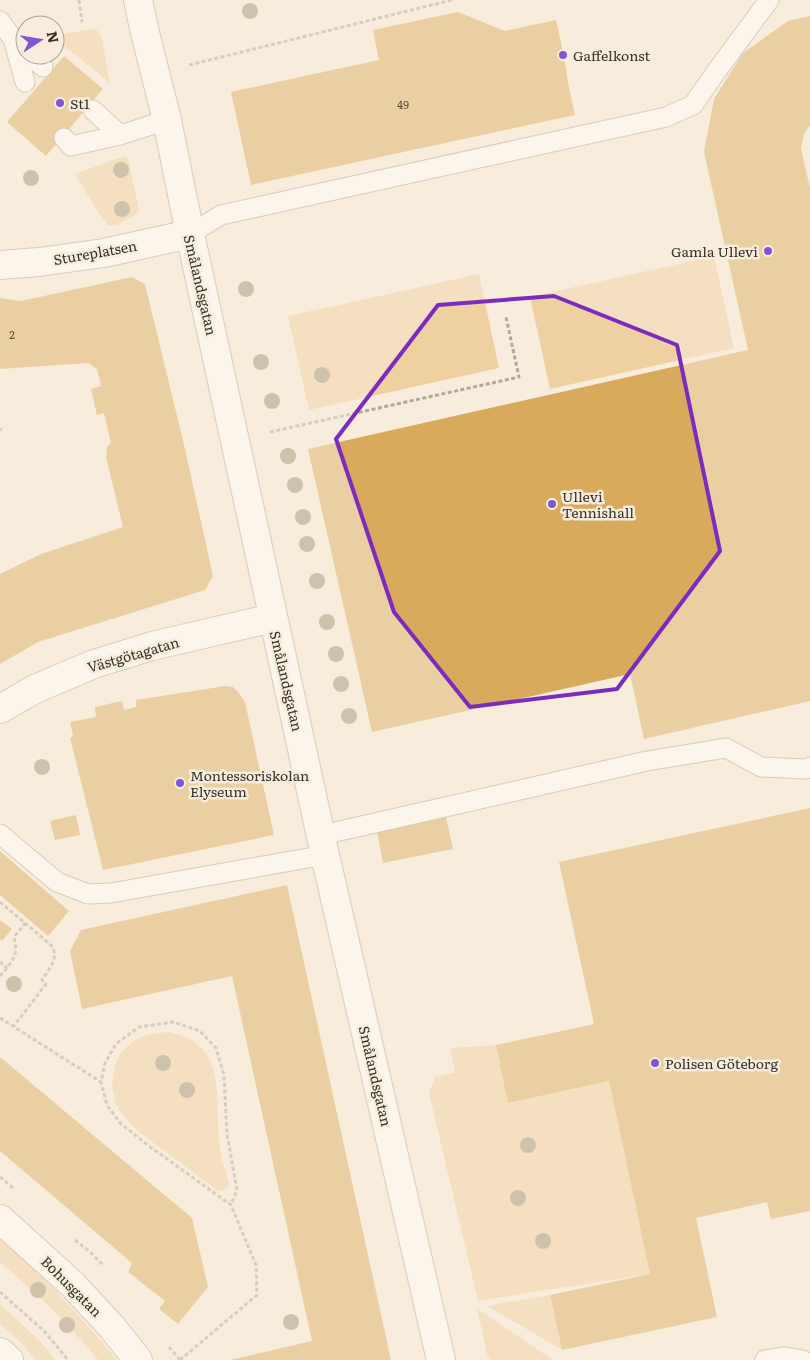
<svg xmlns="http://www.w3.org/2000/svg" width="810" height="1360" viewBox="0 0 810 1360" font-family="Literata,serif">
<rect width="100%" height="100%" fill="#f8eddc"/>
<path fill="#efd1a1" d="M93 29 97 30 102 38 110 83 65 47 55 45V35Z
M124 156 128 159 139 209 138 213 117 225H108L98 212 75 174Z
M714 256 734 348 550 389 530 297Z
M479 274 499 368 309 410 288 316Z
M169 1032C179 1035 189 1037 197 1044 223 1063 216 1109 219 1138 220 1153 224 1168 229 1182 229 1188 225 1189 221 1191L217 1190 140 1133 123 1116 116 1104 112 1087 114 1067 121 1052 135 1040 148 1034Z
M496 1045 509 1103 609 1081 650 1274 478 1301 429 1093 435 1077 455 1072 450 1048Z
M0 1239C43 1275 81 1317 117 1360H98C69 1324 35 1292 0 1262Z
M550 1295 562 1350 487 1306Z
M0 1304 39 1340 56 1360H36L19 1341 0 1324Z
M477 1309H478L553 1360H490L487 1354Z"/>
<path fill="#daaa5c" d="M458 12 505 31 556 20 564 56 568 83 575 115 251 185 231 92 379 60 373 30Z
M810 16V125L804 134 801 149 810 188V701L644 739 630 674 372 732 308 449 748 350 704 152 714 99 743 53 788 21Z
M64 56 103 89 46 156 7 122Z
M132 277 145 284 185 449 213 576 205 590 38 642 0 664V574L41 554 123 527 106 457 107 447 111 443 104 413 97 415 91 389 101 386 97 369 88 363 0 369V298L21 301Z
M225 686 233 687 239 693 245 702 274 835 103 870 70 738 73 736 70 722 96 717 95 707 122 701 124 710 136 707V700Z
M810 808V1211L771 1219 767 1202 696 1218 717 1317 562 1350 550 1295 650 1274 609 1081 508 1103 496 1045 594 1024 559 862Z
M76 815 80 835 55 840 50 821Z
M446 817 453 849 383 863 377 831Z
M0 851 69 911 48 936 0 895Z
M287 885 391 1360H230L312 1341 232 976 82 1009 70 951 81 930Z
M0 920 12 929 2 941 0 939Z
M0 1057 192 1218 208 1287 178 1324 159 1309 165 1301 128 1272 132 1263 0 1151Z"/>
<g fill="none" stroke-linecap="round" stroke-linejoin="round">
<g stroke="#b0a595" stroke-width="21">
<path id="service" d="M0 21 13 39 25 82
M30 55 43 67
M93 110 120 135
M64 138 71 146 120 135 167 120
M190 234 221 215 666 117 693 105 716 72 769 0
M0 834 57 882 88 894 111 893 325 855
M322 835 647 761 726 748 761 767 806 769 810 767
M765 1360 785 1357 803 1360"/>
</g>
<g stroke="#b0a595" stroke-width="30">
<path id="minor" d="M138 0 145 33 167 120 190 234 325 855 441 1360
M0 265 39 262 104 253 190 234
M0 709 35 689 94 664 152 646 273 618
M0 1219 72 1284 111 1326 138 1360
M0 1352 9 1360"/>
</g>
<path stroke="#b2a99c" stroke-width="3" stroke-dasharray="4 2.5" stroke-linecap="butt" d="M79 0 82 22
M189 65 452 0
M0 429 2 430
M270 432 519 377 506 317
M0 902 51 945C60 958 49 969 42 980L46 984 14 1026
M0 962 7 968
M0 976C12 961 19 957 14 937L25 923
M0 1018 101 1082
M0 1177 13 1188
M75 1240 91 1253 104 1266
M0 1292 44 1331 68 1360
M169 1347 180 1360
M180 1360 257 1295 256 1265 231 1205 149 1146 121 1124 107 1105 101 1082 105 1063 116 1044 139 1027 173 1022 200 1031 216 1048 224 1075 227 1134 237 1190 231 1205"/>
<use href="#service" stroke="#fff" stroke-width="19"/>
<use href="#minor" stroke="#fff" stroke-width="28"/>
</g>
<g fill="#9e8e74">
<circle cx="250" cy="11" r="8"/>
<circle cx="121" cy="170" r="8"/>
<circle cx="31" cy="178" r="8"/>
<circle cx="122" cy="209" r="8"/>
<circle cx="246" cy="289" r="8"/>
<circle cx="261" cy="362" r="8"/>
<circle cx="322" cy="375" r="8"/>
<circle cx="272" cy="401" r="8"/>
<circle cx="288" cy="456" r="8"/>
<circle cx="295" cy="485" r="8"/>
<circle cx="303" cy="517" r="8"/>
<circle cx="307" cy="544" r="8"/>
<circle cx="317" cy="581" r="8"/>
<circle cx="327" cy="622" r="8"/>
<circle cx="336" cy="654" r="8"/>
<circle cx="341" cy="684" r="8"/>
<circle cx="349" cy="716" r="8"/>
<circle cx="42" cy="767" r="8"/>
<circle cx="14" cy="984" r="8"/>
<circle cx="163" cy="1063" r="8"/>
<circle cx="187" cy="1090" r="8"/>
<circle cx="528" cy="1145" r="8"/>
<circle cx="518" cy="1198" r="8"/>
<circle cx="543" cy="1241" r="8"/>
<circle cx="38" cy="1290" r="8"/>
<circle cx="291" cy="1322" r="8"/>
<circle cx="67" cy="1325" r="8"/>
</g>
<path d="M0 0H810V1360H0ZM554 296 677 345 720 551 617 689 470 707 394 612 336 439 438 305Z" fill="#f8eddc" fill-opacity=".55" fill-rule="evenodd"/>
<path fill="none" stroke="#7b2cbf" stroke-width="4" stroke-linejoin="round" d="M554 296 677 345 720 551 617 689 470 707 394 612 336 439 438 305Z"/>
<g fill="#8157d1" stroke="#f8eddc" stroke-width="2">
<circle cx="563" cy="55" r="5"/>
<circle cx="60" cy="103" r="5"/>
<circle cx="768" cy="251" r="5"/>
<circle cx="552" cy="504" r="5"/>
<circle cx="180" cy="783" r="5"/>
<circle cx="655" cy="1063" r="5"/>
</g>
<g text-anchor="middle" dominant-baseline="central" stroke-width="5" stroke-linejoin="round" paint-order="stroke">
<g font-size="11" fill="#605038">
<text x="403" y="104">49</text>
<text x="12" y="334">2</text>
</g>
<g font-size="14" fill="#37322c" stroke="#f8eddc" text-anchor="start">
<text x="573" y="55">Gaffelkonst</text>
<text x="70" y="103">St1</text>
<text x="758" y="251" text-anchor="end">Gamla Ullevi</text>
<text x="562" y="496">Ullevi<tspan x="562" dy="16">Tennishall</tspan></text>
<text x="190" y="775">Montessoriskolan<tspan x="190" dy="16">Elyseum</tspan></text>
<text x="665" y="1063">Polisen Göteborg</text>
</g>
<g font-size="14" fill="#37322c" stroke="#f8eddc">
<text transform="translate(95 252) rotate(-10)">Stureplatsen</text>
<text transform="translate(201 285) rotate(77)">Smålandsgatan</text>
<text transform="translate(133 654) rotate(-16)">Västgötagatan</text>
<text transform="translate(287 681) rotate(77)">Smålandsgatan</text>
<text transform="translate(376 1076) rotate(77)">Smålandsgatan</text>
<text transform="translate(72 1286) rotate(45)">Bohusgatan</text>
</g>
</g>
<g transform="translate(40 40) rotate(78)"><circle r="24" fill="#f8eddc" stroke="#aba296"/>
<path d="M0-4L9 19L0 12L-9 19Z" fill="#8157d1"/>
<text y="-8" font-size="14" font-weight="bold" text-anchor="middle" fill="#37322c">N</text>
</g>
</svg>
